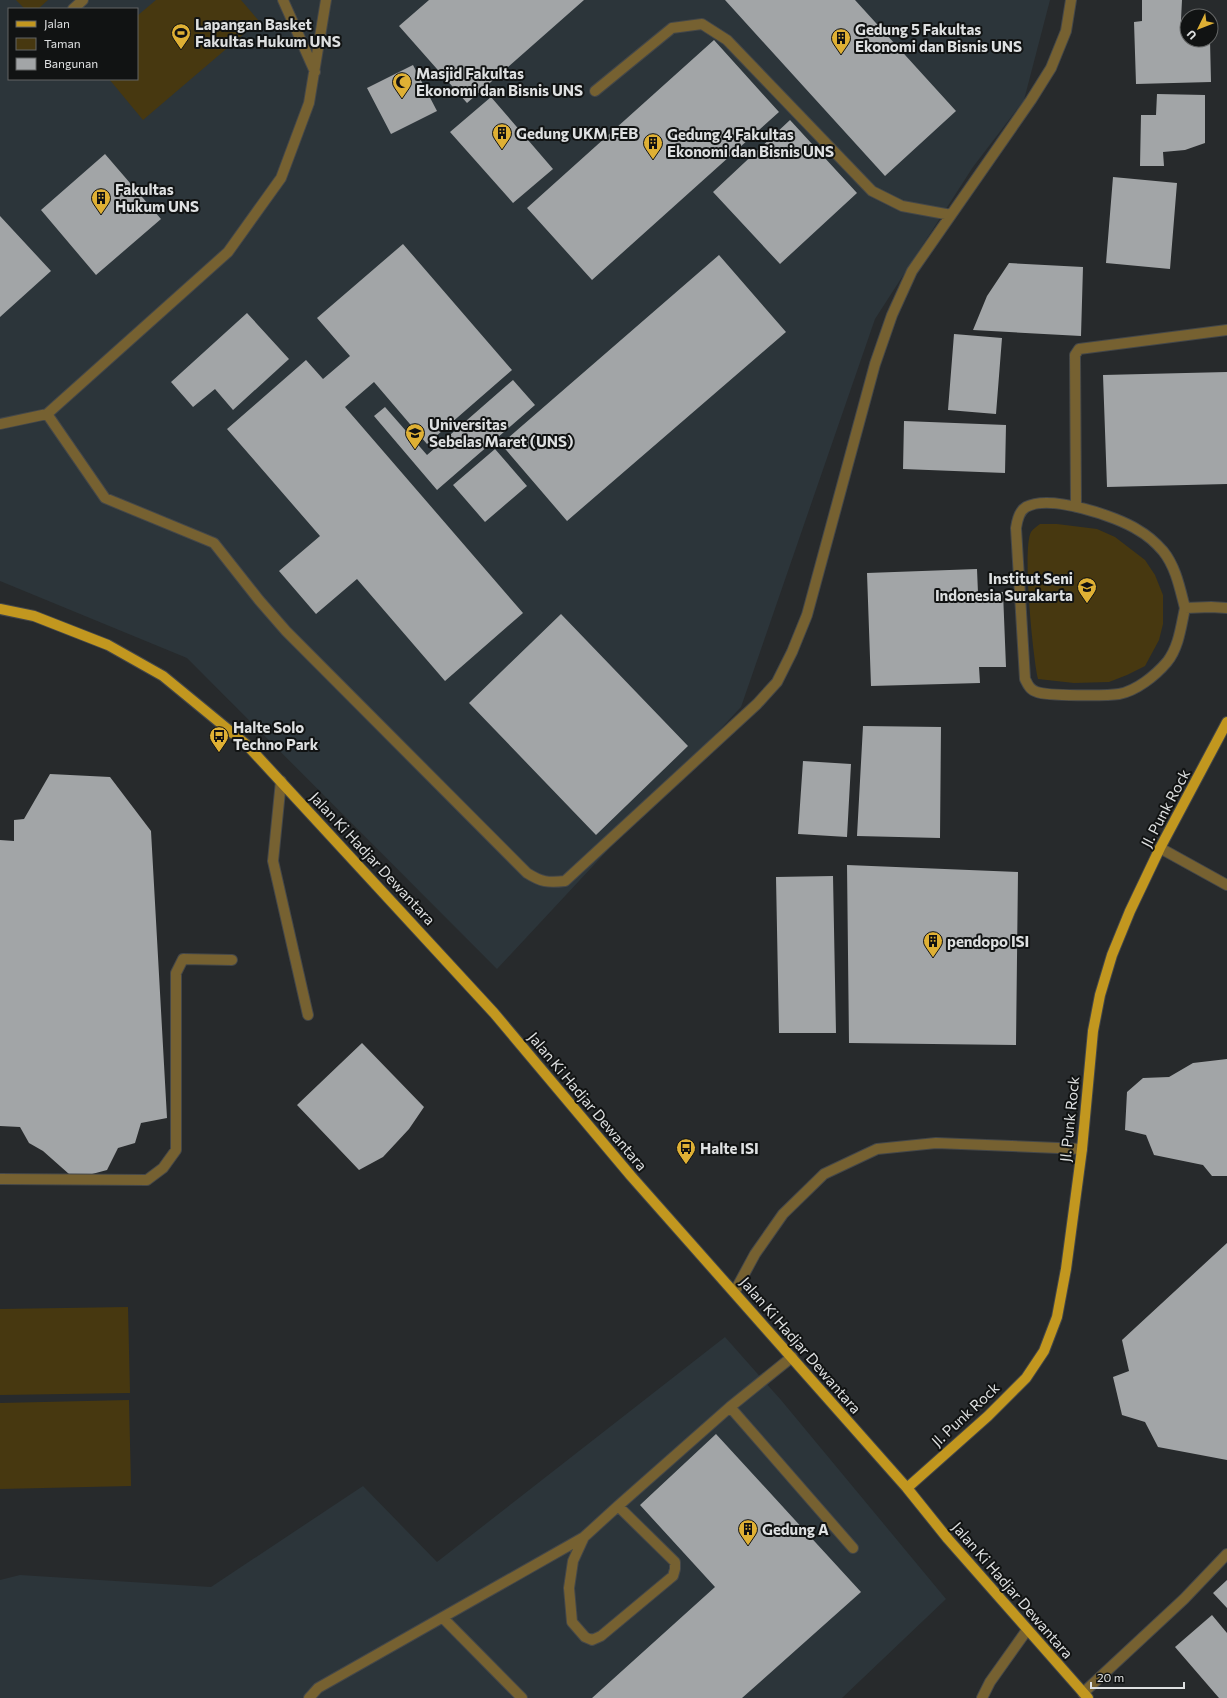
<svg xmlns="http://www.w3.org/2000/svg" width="1227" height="1698" viewBox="0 0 1227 1698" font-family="Commissioner,sans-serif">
<rect width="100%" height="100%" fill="#272a2c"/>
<path fill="#2c353a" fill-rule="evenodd" d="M0 0H1050L1024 100 973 167 875 319 741 707 497 969 187 658 0 581ZM9 9H137V79H9Z
M725 1337 781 1400 946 1599 842 1698H0V1580L20 1575 211 1587 363 1486 437 1562Z"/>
<path fill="#473810" d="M16 0H48L38 9H25Z
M156 0H241L259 21 143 120 109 79H137V16Z
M1040 524H1057L1097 529 1115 537 1145 560 1155 575 1163 595V624L1159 640 1145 666 1127 675 1109 682 1074 683 1038 679C1033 658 1022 548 1031 532 1033 529 1037 526 1040 524Z
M128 1307 130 1393 0 1395V1309Z
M129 1400 131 1486 0 1489V1403Z"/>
<path fill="#a2a5a7" d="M429 0H584L467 103 399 26Z
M725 0H855L956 111 885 176Z
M1142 0H1182L1181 20H1187V40H1210L1211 82 1136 84 1134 22 1142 21Z
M714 40 779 112 592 280 527 208Z
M413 65 437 111 391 134 367 88Z
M1157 94 1205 95V143L1185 150 1163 152 1164 166H1140L1141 115H1156Z
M491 97 553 169 513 203 450 132Z
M790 120 857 193 780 264 713 192Z
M105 154 161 219 96 275 41 210Z
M1113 177 1177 183 1170 269 1106 263Z
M0 216 51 271 0 317Z
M403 244 512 370 427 444 374 382 345 407 523 613 445 681 357 579 316 614 279 571 320 536 227 429 306 360 323 379 350 356 317 318Z
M719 255 786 332 567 521 501 444Z
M1009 263 1083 267 1081 336 973 330 987 296Z
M247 313 289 359 233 410 215 389 193 407 171 382Z
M954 334 1002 338 996 414 948 410Z
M1227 372V484L1107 487 1103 375Z
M513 380 535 405 437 490 374 416 385 407 427 455Z
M904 421 1006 425 1005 473 903 469Z
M495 449 527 486 485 522 453 485Z
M977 569 978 593 1003 592 1006 667H979L980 683 871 686 867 573Z
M561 614 688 746 596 835 469 703Z
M863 726 941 727 940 838 857 836Z
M803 761 851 764 847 837 798 834Z
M50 774 110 777 151 831 167 1118 141 1123 135 1143 118 1148 107 1170 81 1177 69 1174 43 1151 29 1143 20 1127 0 1126V840L14 841V820L24 819Z
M847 865 1018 872 1016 1045 849 1043Z
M833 876 836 1033H779L776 877Z
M362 1043 424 1107 409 1129 383 1157 359 1170 297 1105Z
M1227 1059V1176H1212L1203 1165 1154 1155 1146 1135 1125 1130 1127 1092 1143 1078 1169 1077 1193 1063Z
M1227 1243V1460L1158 1447 1145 1422 1122 1415 1113 1377 1129 1371 1122 1340Z
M716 1434 861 1592 742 1698H592L715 1587 640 1505Z
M1227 1580V1608L1213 1593Z
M1212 1615 1227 1633V1698H1219L1175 1647Z"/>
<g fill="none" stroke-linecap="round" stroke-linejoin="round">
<g stroke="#444749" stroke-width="12">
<path id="minor" d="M283 0 315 72
M73 9 83 0
M595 91 672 28 702 24 727 40 872 191 902 206 951 215
M47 414 105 498 214 543 259 600 286 631 527 873C541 882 548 883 565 881L757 704 777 682 792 652 807 615 875 364 892 315 912 271 1031 100 1051 68 1066 31 1071 0
M0 424 47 414 228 252 281 178 309 103 326 0
M1076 507 1075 355 1079 349 1227 330
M1185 608C1180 589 1176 567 1163 551 1156 543 1147 535 1138 530 1116 516 1050 494 1026 507 1019 511 1017 521 1016 528L1025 679C1028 685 1030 690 1037 692 1047 696 1107 696 1119 694 1136 691 1155 676 1167 662 1179 647 1181 626 1185 608L1211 607 1227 608
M281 781 273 861 308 1015
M1160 848 1227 885
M0 1179 147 1180 163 1168 176 1150V973L183 959 232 960
M735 1291 755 1254 783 1214 824 1174 877 1149 936 1143 1082 1149
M730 1407 853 1548
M618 1506 675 1562V1569L673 1576 601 1636 592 1640 585 1637 572 1622 569 1588 573 1561 584 1537 618 1506 730 1407 792 1357
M443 1618 522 1698
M1083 1693 1184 1599 1227 1554
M309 1698 318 1688 584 1537
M982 1698 990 1682 1027 1630"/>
</g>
<g stroke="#444749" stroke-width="12">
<path id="major" d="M0 609 34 616 108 645 163 676 247 745 494 1013 631 1176 907 1488 948 1539 1088 1698
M907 1488 988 1416 1026 1378 1044 1351 1057 1317 1066 1269 1082 1149 1093 1031 1100 995 1112 955 1130 911 1160 848 1227 722"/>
</g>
<use href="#minor" stroke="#766131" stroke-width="10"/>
<use href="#major" stroke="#c2971f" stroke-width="10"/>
</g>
<defs>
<g id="stadium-pin" transform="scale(1)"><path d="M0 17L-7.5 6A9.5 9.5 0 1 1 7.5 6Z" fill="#dfb034" stroke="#111313"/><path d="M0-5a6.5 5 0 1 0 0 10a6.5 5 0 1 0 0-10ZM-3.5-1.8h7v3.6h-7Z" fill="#111"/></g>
<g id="building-pin" transform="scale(1)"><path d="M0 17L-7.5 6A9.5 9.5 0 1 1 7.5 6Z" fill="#dfb034" stroke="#111313"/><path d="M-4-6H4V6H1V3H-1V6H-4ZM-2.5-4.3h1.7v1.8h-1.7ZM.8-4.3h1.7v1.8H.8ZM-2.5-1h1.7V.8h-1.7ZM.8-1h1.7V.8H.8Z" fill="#111"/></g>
<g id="mosque-pin" transform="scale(1)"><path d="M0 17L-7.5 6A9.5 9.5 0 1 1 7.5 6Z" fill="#dfb034" stroke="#111313"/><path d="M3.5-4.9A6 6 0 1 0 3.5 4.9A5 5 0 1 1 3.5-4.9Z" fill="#111"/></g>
<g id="university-pin" transform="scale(1)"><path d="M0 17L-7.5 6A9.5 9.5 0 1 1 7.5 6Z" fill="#dfb034" stroke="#111313"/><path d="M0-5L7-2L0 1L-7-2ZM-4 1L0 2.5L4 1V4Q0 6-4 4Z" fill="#111"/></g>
<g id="bus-pin" transform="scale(1)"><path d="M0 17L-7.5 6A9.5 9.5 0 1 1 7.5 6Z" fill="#dfb034" stroke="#111313"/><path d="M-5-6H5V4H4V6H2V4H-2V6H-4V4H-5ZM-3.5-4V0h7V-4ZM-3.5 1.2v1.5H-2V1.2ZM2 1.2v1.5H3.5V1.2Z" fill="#111"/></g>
</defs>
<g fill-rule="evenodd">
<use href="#stadium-pin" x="181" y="33"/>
<use href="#building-pin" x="841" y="38"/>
<use href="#mosque-pin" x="402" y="82"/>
<use href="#building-pin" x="502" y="133"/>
<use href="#building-pin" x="653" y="143"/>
<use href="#building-pin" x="101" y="198"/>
<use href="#university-pin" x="415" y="433"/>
<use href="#university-pin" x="1087" y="587"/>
<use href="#bus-pin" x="219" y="736"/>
<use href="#building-pin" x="933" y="941"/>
<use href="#bus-pin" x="686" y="1148"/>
<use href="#building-pin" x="748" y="1529"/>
</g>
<g text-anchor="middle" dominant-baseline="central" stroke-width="4" stroke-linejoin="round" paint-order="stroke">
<g font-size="15" font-weight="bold" fill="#dee0e1" stroke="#111313" text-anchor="start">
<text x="195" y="24">Lapangan Basket<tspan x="195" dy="17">Fakultas Hukum UNS</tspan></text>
<text x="855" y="29">Gedung 5 Fakultas<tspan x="855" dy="17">Ekonomi dan Bisnis UNS</tspan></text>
<text x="416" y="73">Masjid Fakultas<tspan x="416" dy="17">Ekonomi dan Bisnis UNS</tspan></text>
<text x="516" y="133">Gedung UKM FEB</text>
<text x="667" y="134">Gedung 4 Fakultas<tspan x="667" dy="17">Ekonomi dan Bisnis UNS</tspan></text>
<text x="115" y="189">Fakultas<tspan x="115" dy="17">Hukum UNS</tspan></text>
<text x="429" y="424">Universitas<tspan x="429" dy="17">Sebelas Maret (UNS)</tspan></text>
<text x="1073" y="578" text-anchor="end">Institut Seni<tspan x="1073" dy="17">Indonesia Surakarta</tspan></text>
<text x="233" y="727">Halte Solo<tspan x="233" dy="17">Techno Park</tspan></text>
<text x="947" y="941">pendopo ISI</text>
<text x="700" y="1148">Halte ISI</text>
<text x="762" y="1529">Gedung A</text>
</g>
<g font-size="15" fill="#dee0e1" stroke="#111313">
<text transform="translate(1165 808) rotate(-62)">Jl. Punk Rock</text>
<text transform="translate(373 858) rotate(47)">Jalan Ki Hadjar Dewantara</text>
<text transform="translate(588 1101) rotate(50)">Jalan Ki Hadjar Dewantara</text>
<text transform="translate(1069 1119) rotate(-84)">Jl. Punk Rock</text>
<text transform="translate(801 1345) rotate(49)">Jalan Ki Hadjar Dewantara</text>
<text transform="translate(965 1414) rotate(-43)">Jl. Punk Rock</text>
<text transform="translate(1013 1590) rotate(49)">Jalan Ki Hadjar Dewantara</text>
</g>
</g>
<rect x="8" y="8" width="130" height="72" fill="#111313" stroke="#636565"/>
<rect x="16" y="21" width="20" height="6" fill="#c2971f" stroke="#636565"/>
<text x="44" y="28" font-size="12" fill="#dee0e1">Jalan</text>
<rect x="16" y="38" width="20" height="12" fill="#473810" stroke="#636565"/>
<text x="44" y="48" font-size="12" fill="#dee0e1">Taman</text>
<rect x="16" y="58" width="20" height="12" fill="#a2a5a7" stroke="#636565"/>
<text x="44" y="68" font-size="12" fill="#dee0e1">Bangunan</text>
<g transform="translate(1199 28) rotate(227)"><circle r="19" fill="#111313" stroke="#636565"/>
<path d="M0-3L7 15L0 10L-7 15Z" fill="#dfb034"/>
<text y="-6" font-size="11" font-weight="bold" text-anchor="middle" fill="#dee0e1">U</text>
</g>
<path d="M1091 1682v6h93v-6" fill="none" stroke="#dee0e1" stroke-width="2"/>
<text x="1097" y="1682" font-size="12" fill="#dee0e1" stroke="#111313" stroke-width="3" paint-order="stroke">20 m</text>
</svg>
